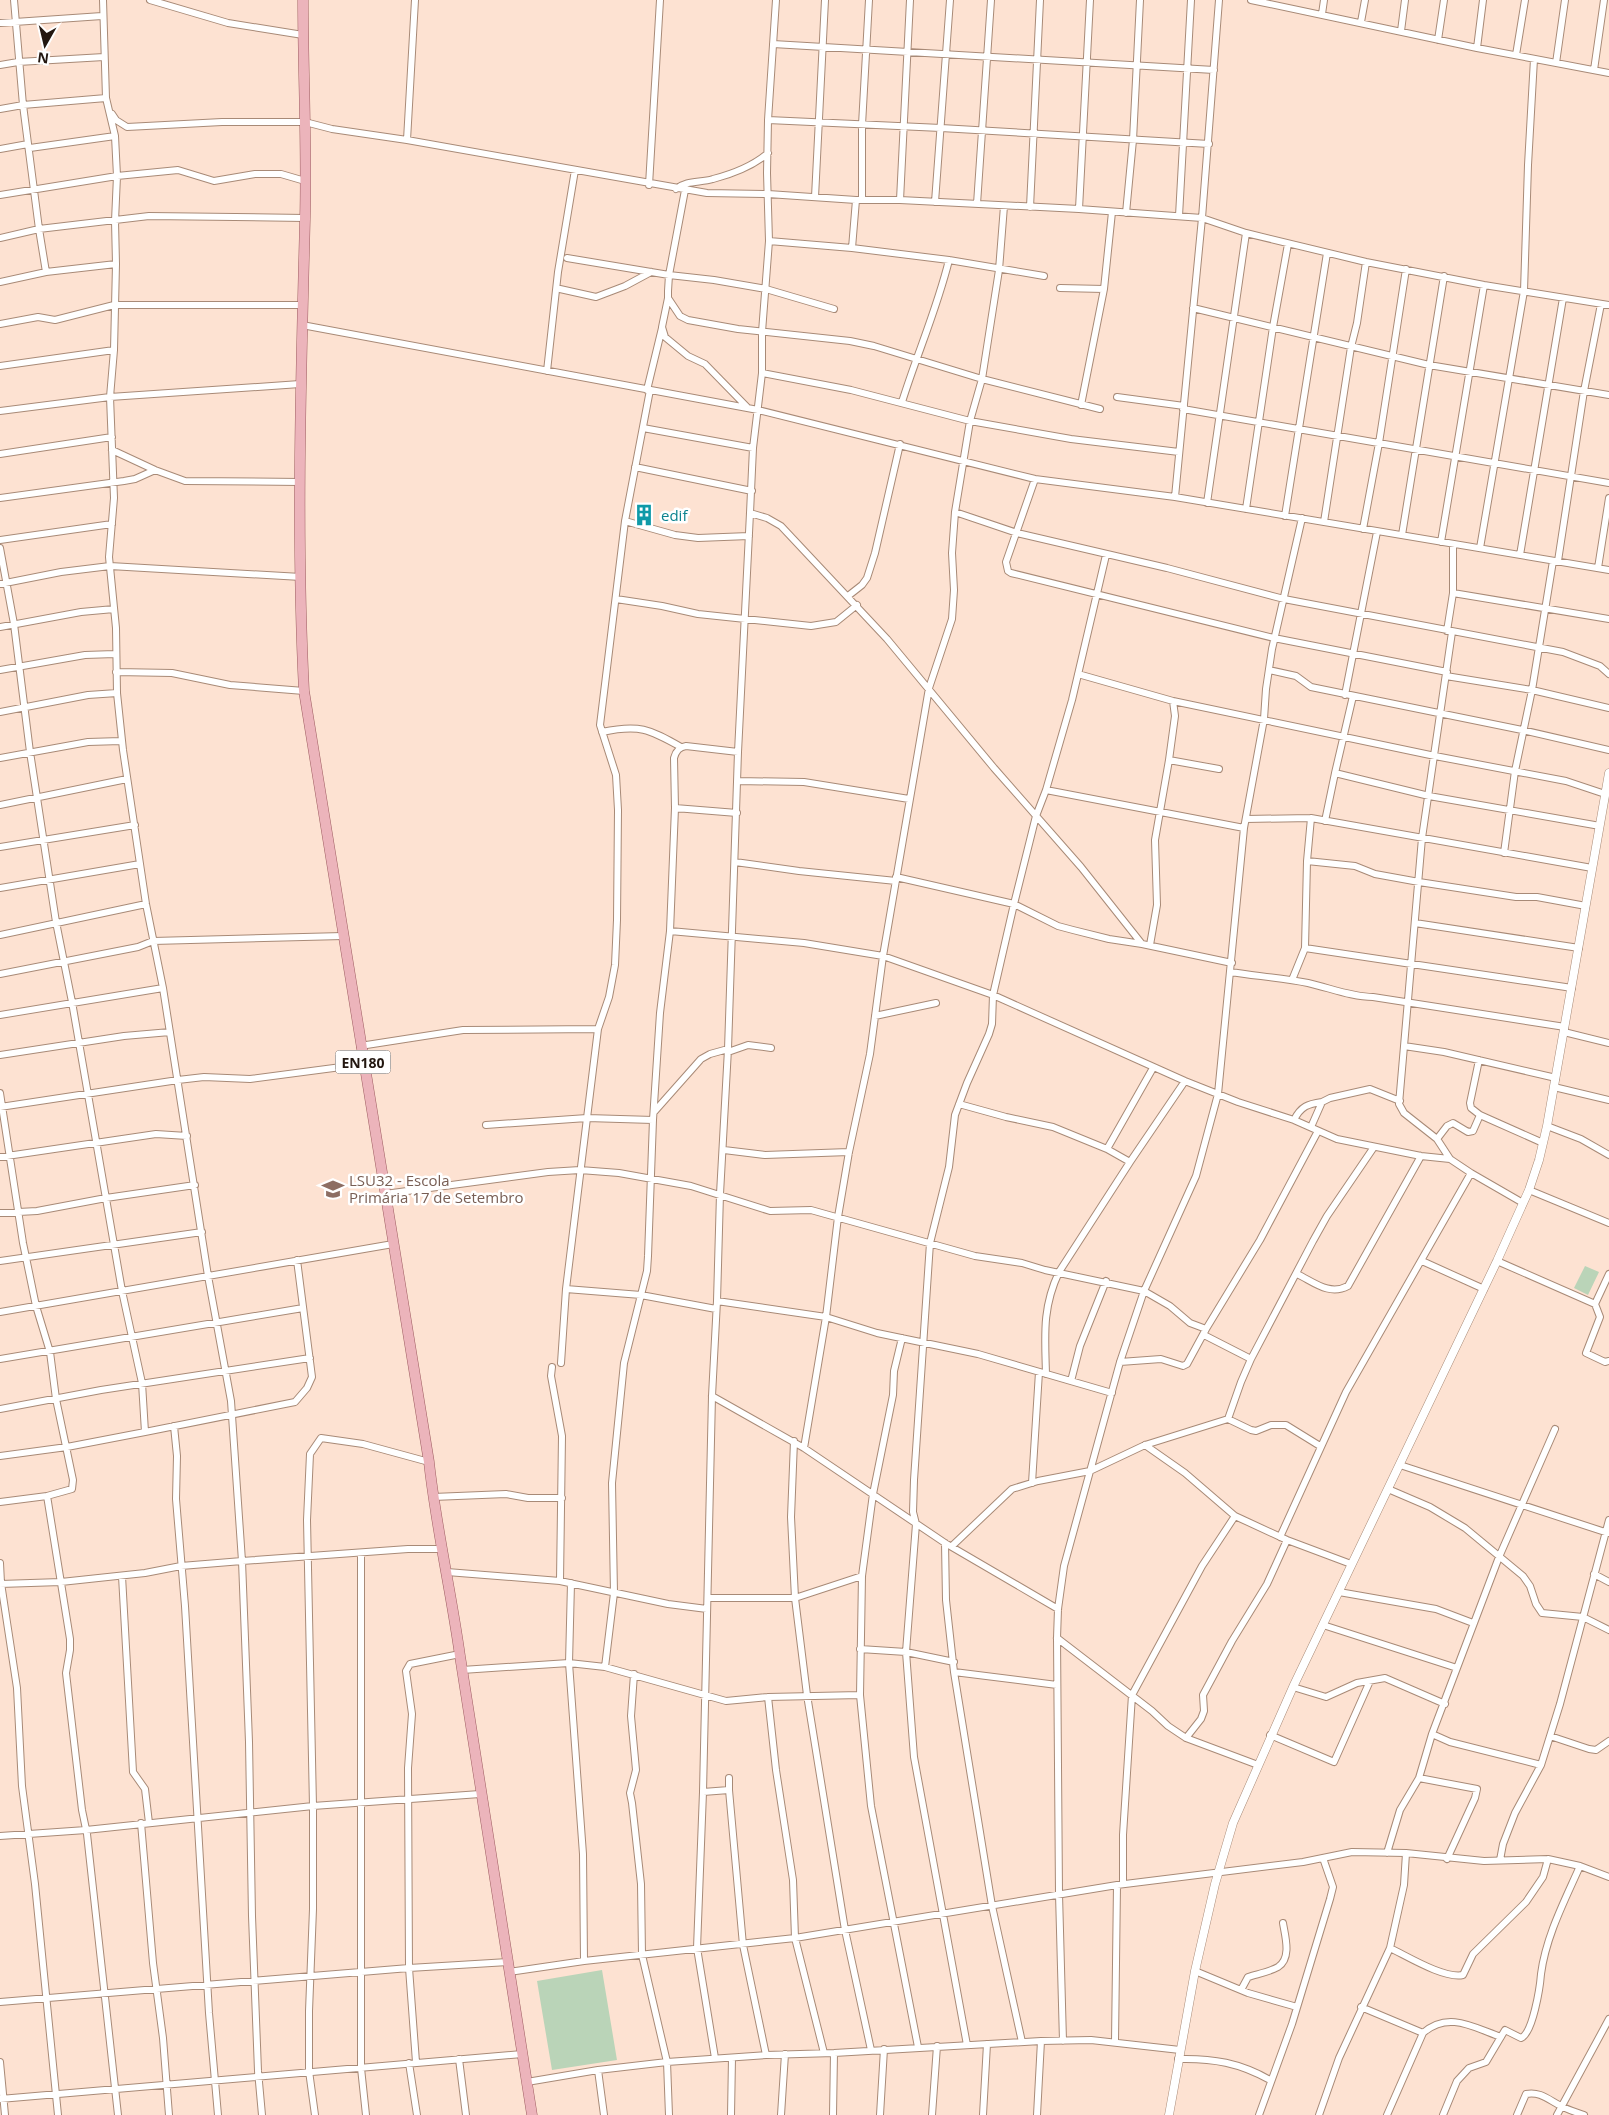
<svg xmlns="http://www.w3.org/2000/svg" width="1609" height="2115" viewBox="0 0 1609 2115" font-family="'Open Sans',sans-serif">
<rect width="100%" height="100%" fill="#fde2d2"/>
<path fill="#bad4b8" d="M1585 1266 1599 1272 1588 1295 1574 1288Z
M602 1970 617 2060 552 2070 537 1981Z"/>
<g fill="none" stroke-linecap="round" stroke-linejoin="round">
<g stroke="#a88a77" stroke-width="8">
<path id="minor" d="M14 0 23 105 39 229 46 272
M103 0 106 98 115 136 117 176 115 221 116 264 114 350 110 397 114 498 109 557 116 628 117 693 123 750 146 904 163 988 208 1276 231 1401 242 1561 249 1742 252 1916 258 2071 262 2115
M150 0 228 23 303 35
M776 0 768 120 767 173 769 241 762 332V373L753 448 750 513 738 752 728 1049 720 1194 717 1301 826 1317 804 1448
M1251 0 1477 48 1609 73
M1322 14 1324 0
M1361 22 1365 0
M0 23 102 16
M1401 31 1405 0
M1438 40 1444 0
M773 44 1214 70
M1477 48 1483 0
M1516 55 1525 0
M1556 63 1565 0
M0 65 18 62 104 57
M1594 70 1604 0
M0 109 23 105 106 98
M112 114 116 120 127 127 222 122H305L332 129 407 140 707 193 768 194 856 200H900L1079 209 1202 218 1246 233 1366 262 1484 285 1609 305
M768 120 941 128 1209 144
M407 140 415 0
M30 148 115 136
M0 149 28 144
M649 185 660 0
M676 189C687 180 700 183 713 179 732 174 753 166 768 153
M685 190 669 275 668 291V298L680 316 688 320 738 329 850 341 874 346 982 379 1100 409
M0 195 117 176 178 170 214 181 255 174H281L305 181
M815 197 825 0
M862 200V125L869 0
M900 200 910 0
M935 202 950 0
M977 204 991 0
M1004 206 999 270 982 379 970 421 955 512 952 553 954 590 952 619 929 688 883 956 870 1054 849 1152 838 1217 826 1317 877 1333 978 1354 1112 1393
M1030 207 1040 0
M1079 209 1090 0
M1126 213 1133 140 1140 0
M1179 216 1191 0
M0 238 39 229 149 216 305 218
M769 241 852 248 949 260 1044 276
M852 248 856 200
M567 258 669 275 714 280 766 289 834 309
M0 282 46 272 116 264
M1060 288 1104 289
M560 289 596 297 625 286 651 272
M668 298 662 327 665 337 688 356 705 364 747 407
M1193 308 1429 365 1609 395
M0 324 38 317 55 320 114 305H302
M302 325 758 410 1035 479 1175 497 1609 570
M0 366 114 350
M547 371 558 272 575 170
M762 373 851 390 970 421 1071 439 1179 452
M647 390 662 328
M1117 397 1184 406
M902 402C917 354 937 309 949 260
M1081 405 1104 289 1112 212
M1183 409 1609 483
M0 411 110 397 300 384
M643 428 753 448
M112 450 155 470 185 481 301 482
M0 454 112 437
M635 467 752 491
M1035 479 1006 562 1008 571 1011 573 1274 638 1447 672
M1175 497 1202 218 1219 0
M0 498 124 481 135 479 155 470
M1207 503 1246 233
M1246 509 1273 327 1288 244
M955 512 1017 533 1167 568 1284 599 1563 652 1600 666 1609 674
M750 513 767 518 781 526 887 639 994 768 1081 867 1142 944 1232 963
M1285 516 1327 253
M625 521 675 535 698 538 749 536
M1324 522 1351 347 1357 323 1366 262
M1363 529 1379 443 1406 269
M1402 535 1444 276
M0 540 112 524
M1441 542 1484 285
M0 548 14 624 30 752 56 922 72 1002 122 1291 142 1383 145 1432
M1480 548 1524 291 1528 165 1534 59
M1520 555 1563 298
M1558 561 1584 391 1601 304
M1598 568 1609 498
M0 584 61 572 110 566 301 577
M1453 593 1609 619
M848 596 862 585 867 578 875 553 900 444
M616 599 662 606 698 614 811 626 836 622 857 605
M0 627 81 612 114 609
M1447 631 1453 593V544
M0 670 85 655 115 654
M1269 670 1296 676 1311 687 1522 730 1609 750
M116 672 172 673 230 685 304 691
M1078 674 1173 701 1435 756 1566 781 1605 794
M1446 676 1532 690 1609 708
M1345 695 1377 532
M1353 696 1335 773 1429 796 1600 826
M0 712 88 695 117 693
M602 732C639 724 649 729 681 747
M0 758 88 742 121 741
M1169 760 1175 716 1173 701
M737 781 804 782 909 799
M1046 790 1244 828
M0 805 127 779
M675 808 737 813
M1246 819 1311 818 1592 868
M1325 821 1335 773
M0 847 135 825
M1504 853 1515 771 1532 690 1553 561
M1307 861 1355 866 1375 874 1419 882 1516 897H1537L1586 906
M735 862 799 871 896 881
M896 877 1014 904 1058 926 1073 930 1109 939 1142 944
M0 888 140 864
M1415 923 1579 948
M670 931 804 943 883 956 993 995 1185 1081 1238 1102 1294 1120 1337 1139 1421 1156 1450 1159
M0 935 146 904
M1150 945 1157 905 1155 840 1169 760 1219 769
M1305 948 1572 988
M1230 972C1256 976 1283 978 1308 983 1330 988 1352 997 1373 997L1565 1027
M0 974 138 947 153 941 343 936
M1292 980 1305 948 1307 861 1311 818
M0 1015 163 988
M875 1016 936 1003
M1564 1032 1609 1043
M360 1046 463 1030 598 1029
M1404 1046 1444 1052 1556 1078
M728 1052 748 1045 771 1048
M0 1055 124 1036 170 1032
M1479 1060 1470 1103 1471 1108 1480 1115 1543 1143
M1554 1087 1609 1100
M0 1093 23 1243 36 1306 50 1352 56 1399 73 1480 72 1489 47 1496
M959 1104 1006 1117 1053 1127 1107 1149
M0 1107 178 1080 204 1077 250 1079 364 1064
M654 1112 701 1059 710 1054 728 1049
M1294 1120C1301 1106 1308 1104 1322 1102
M486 1125 587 1118 598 1029 609 997 615 965 617 920 618 810 616 775 600 725 625 521 650 390
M1547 1126 1581 1139 1609 1155
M1311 1127 1322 1102 1330 1098 1370 1089 1400 1101
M1437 1139 1447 1126 1453 1123 1468 1132 1473 1131 1480 1115
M724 1150 765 1155 849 1152
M0 1157 156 1134 187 1136
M1130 1162 1107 1149 1153 1068
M1471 1173 1523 1203
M1529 1190 1609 1223
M385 1194 548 1172 580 1170 619 1173 691 1186 770 1211 811 1210 975 1256 1022 1263 1045 1270 1144 1291 1170 1306 1190 1323 1206 1329
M0 1213 37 1211 106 1198 195 1185
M0 1261 202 1232
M1422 1261 1484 1289
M1497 1261 1595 1304 1600 1317 1586 1353 1605 1362 1609 1361
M1297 1274C1314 1282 1329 1296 1348 1286L1421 1156
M566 1289 641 1295 716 1309
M1595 1304 1609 1274
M0 1312 393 1244
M1204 1335 1251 1359
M902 1338 894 1371 893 1395 873 1494 862 1576 860 1695 871 1806 918 2047
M0 1359 303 1308
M1120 1362 1161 1359 1183 1366 1187 1364 1206 1329 1260 1240 1318 1131
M561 1363 566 1289 587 1118 653 1120
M552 1367 551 1376 562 1436 560 1581
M1046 1374C1045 1336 1042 1308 1059 1272L1130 1162 1185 1081
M1071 1381 1080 1346 1106 1281
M712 1396 804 1448 945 1543 1058 1609
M0 1409 101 1390 310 1358
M1228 1419 1241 1382 1251 1359 1313 1241 1327 1216 1374 1147
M174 1426 177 1456 176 1499 185 1606 209 2013 218 2115
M794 1441 791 1517 795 1598 807 1695 845 1930 871 2050
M1145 1445 1185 1473 1235 1516 1287 1540 1351 1564
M0 1456 67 1447 145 1432 295 1402 307 1388 312 1377 297 1260
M1400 1465 1608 1533
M1032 1483 1039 1372
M1388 1489 1430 1507 1465 1528 1523 1576 1530 1586 1536 1604 1542 1613 1583 1617 1609 1630
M433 1497 506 1494 528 1498H562
M0 1502 47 1496 48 1502 70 1639V1650L66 1673 82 1810 87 1834 118 2115
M1280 1537 1346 1392 1471 1173 1450 1159 1437 1139 1404 1113 1399 1104 1422 838 1452 632
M945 1543 946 1600 954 1672 992 1906 1022 2042
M952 1546 1012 1489 1038 1481 1090 1471 1145 1445 1228 1419 1251 1430 1256 1431 1271 1425H1286L1320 1446
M361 1553V2068L366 2115
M0 1563 1 1583 17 1688 22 1786 35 1884 58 2115
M447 1572 560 1581 668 1604 707 1609
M1594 1574 1609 1582
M122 1576 133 1772 145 1789 149 1823
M571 1583 569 1663 583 1854 584 1961
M0 1584 61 1582 145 1573 181 1566 242 1561 408 1549H443
M1339 1592 1436 1609 1473 1623
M708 1598H795L862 1576
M1323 1625 1457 1668
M1057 1638 1152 1711 1168 1726 1186 1738 1258 1765
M860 1649 906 1652 954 1662
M605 1667 614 1593 612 1483 624 1363 647 1271 648 1256 653 1120 660 1013 670 931 675 808 674 758C676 751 679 747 686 746L738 752
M462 1670 569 1663 605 1667 726 1701 768 1697 860 1695
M954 1672 1057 1685
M634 1674 631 1716 636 1770 630 1793 632 1803 641 1884 642 1955 667 2062 669 2115
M1293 1687 1326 1697 1357 1683 1385 1678 1445 1704
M768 1697 776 1770 793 1880 795 1938 824 2053
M1432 1734 1450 1742 1541 1765
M1270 1735 1334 1762 1370 1681
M1550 1736 1589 1749 1596 1750 1609 1741
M1186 1738 1201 1719 1204 1711 1203 1695 1232 1641 1267 1584 1287 1540
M729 1778V1790
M1419 1778 1477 1789 1475 1798 1447 1859
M703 1792 729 1790 743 1945 766 2055
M141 1823 153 1963 163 2038 169 2115
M0 1836 86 1830 313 1806 480 1794
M1387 1853 1400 1810 1419 1778 1432 1734 1499 1557 1555 1429
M1500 1860 1503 1844 1515 1813 1541 1765 1560 1704 1609 1520
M1123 1884V1835L1132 1695 1202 1566 1235 1516
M1390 1948C1407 1956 1444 1979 1463 1975L1473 1954 1526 1902 1543 1877 1548 1859
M1195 1971 1248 1993 1297 2007
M509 1972 584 1961 795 1938 1117 1885 1303 1862 1352 1852 1406 1853 1484 1861 1548 1859 1580 1866 1609 1877
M1241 1990 1248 1977C1257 1974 1269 1972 1278 1967 1292 1958 1285 1936 1283 1923
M0 2002 409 1968 508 1962
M1361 2007 1423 2033
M1063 2041 1059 1894 1057 1638 1058 1609 1064 1566 1120 1362 1144 1291 1196 1176 1218 1094 1244 828 1264 719 1266 689 1272 649 1302 518
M1115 2042 1117 1885
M967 2045 914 1757 906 1652 916 1524 913 1512 914 1480 930 1243 949 1167 955 1115 967 1083 989 1034 992 1024 993 995 1014 904 1036 816 1046 790 1072 700 1106 555
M715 2058 697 1948 703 1792 712 1396 717 1301
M459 2059 466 2115
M1178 2059C1213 2058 1240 2063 1270 2080
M0 2062 5 2115
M416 2062 409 1968 408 1768 412 1714 406 1671 410 1664 460 1654
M409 2063 417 2115
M598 2070 604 2115
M527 2082 598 2070 667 2062 766 2055 834 2053 1041 2041 1091 2040 1180 2050
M0 2099 522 2054
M315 2115 309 2071V2011L313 1909V1806L307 1520 310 1454 321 1438 363 1444 429 1462
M731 2115 732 2058
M781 2115 785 2054
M833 2115 834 2053
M880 2115 884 2049
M932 2115 937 2046
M983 2115 987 2044
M1037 2115 1041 2041
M1259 2115 1292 2024 1330 1899 1333 1887 1323 1858
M1319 2115 1339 2058 1390 1948 1404 1885 1406 1853
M1387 2115 1423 2033C1448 2011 1473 2027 1501 2037
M1443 2115 1457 2081 1469 2068 1486 2062 1505 2030 1521 2038C1533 2033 1540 1987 1541 1974 1546 1936 1565 1900 1580 1866
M1517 2115 1526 2094C1540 2091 1549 2100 1561 2106 1568 2110 1576 2112 1584 2115
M1557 2115 1609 2019"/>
</g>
<g stroke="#a88a77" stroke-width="9">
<path id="tertiary" d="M1169 2115 1195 1971 1215 1884 1233 1823 1293 1687 1497 1261 1529 1190 1539 1160 1547 1126 1609 773"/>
</g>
<g stroke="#9e5d61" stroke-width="11">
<path id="primary" d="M303 0C303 73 307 146 305 219 301 376 296 533 304 691L429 1462C436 1527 451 1591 460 1656 483 1809 507 1962 532 2115"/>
</g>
<use href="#minor" stroke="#fff" stroke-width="6"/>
<use href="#tertiary" stroke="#fff" stroke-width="8"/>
<use href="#primary" stroke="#ecb4bb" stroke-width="10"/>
</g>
<defs>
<g id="building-bare" transform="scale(1.725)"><path d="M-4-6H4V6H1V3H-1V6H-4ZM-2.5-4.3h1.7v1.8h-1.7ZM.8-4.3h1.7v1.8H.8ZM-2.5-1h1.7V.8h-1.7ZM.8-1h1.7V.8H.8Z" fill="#0f9aa8" stroke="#fff" stroke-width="2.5" paint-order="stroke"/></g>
<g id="school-bare" transform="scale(1.725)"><path d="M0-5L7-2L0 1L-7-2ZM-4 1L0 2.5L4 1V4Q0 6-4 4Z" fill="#8d6e63" stroke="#fff" stroke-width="2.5" paint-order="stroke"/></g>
</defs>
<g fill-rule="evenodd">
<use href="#building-bare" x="644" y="515"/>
<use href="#school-bare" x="333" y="1189"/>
</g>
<g text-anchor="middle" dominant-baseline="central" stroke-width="5" stroke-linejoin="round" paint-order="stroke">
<rect fill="#fff" stroke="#655d58" stroke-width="1" x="335.5" y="1050.5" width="55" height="23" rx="4"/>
<g font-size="14" font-weight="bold" fill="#231710">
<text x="363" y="1062">EN180</text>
</g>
<g font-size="15" fill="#0d838f" stroke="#fff" text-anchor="start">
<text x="661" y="515">edif</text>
</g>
<g font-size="15" fill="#785e54" stroke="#fff" text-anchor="start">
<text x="349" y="1180">LSU32 - Escola<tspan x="349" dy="17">Primária 17 de Setembro</tspan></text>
</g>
</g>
<g transform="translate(45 45) rotate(188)" stroke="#ffffff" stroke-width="4" paint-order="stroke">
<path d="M0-4L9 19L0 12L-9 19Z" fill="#231710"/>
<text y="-8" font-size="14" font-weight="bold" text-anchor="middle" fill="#231710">N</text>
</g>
</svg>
